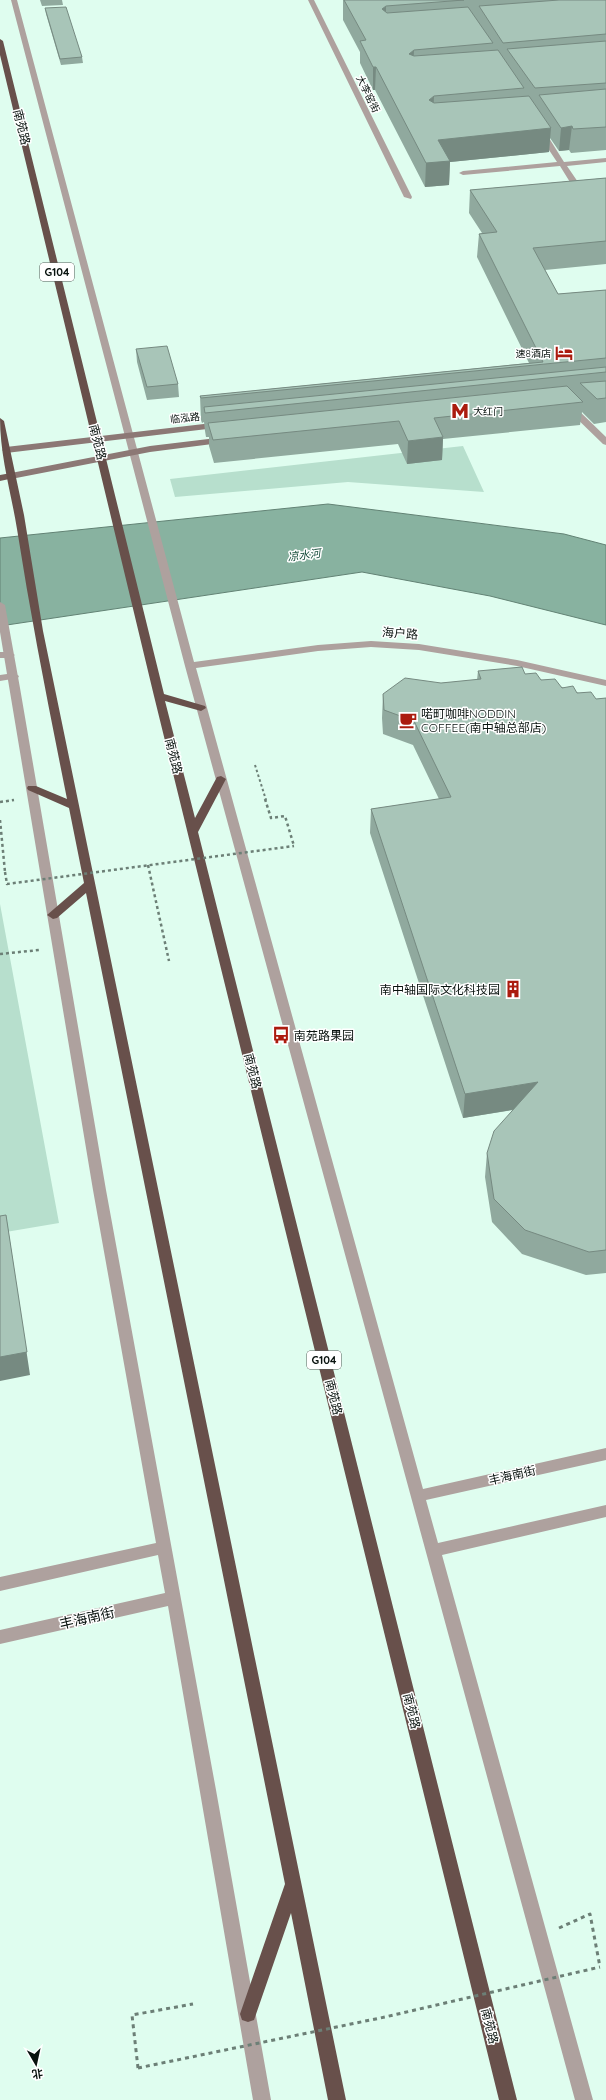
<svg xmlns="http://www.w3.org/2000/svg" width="606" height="2100" viewBox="0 0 606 2100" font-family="Quicksand,'Noto Sans SC',sans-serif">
<rect width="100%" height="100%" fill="#dffdef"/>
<path fill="#b7dfcd" d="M463 446 484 492 348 482 175 497 170 479Z
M0 904 59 1223 0 1233Z"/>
<path fill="#88b2a0" stroke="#628274" d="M328 504 564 534 606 545V625L490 596 362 572 0 626V538Z"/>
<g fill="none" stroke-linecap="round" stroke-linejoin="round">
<path stroke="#6c7f76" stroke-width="2" stroke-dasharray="2.5 2.5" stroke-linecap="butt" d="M255 765 266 800"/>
<path stroke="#6c7f76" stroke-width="2.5" stroke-dasharray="3 3" stroke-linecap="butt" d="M265 799 271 818 285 816 294 846
M0 802 14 800
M0 820 5 872
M148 865 169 961
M0 954 39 950"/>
<path stroke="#6c7f76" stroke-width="3" stroke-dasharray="4 4" stroke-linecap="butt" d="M559 1928 590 1914 600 1967
M138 2068 132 2015 193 2004"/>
<path fill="#aea19e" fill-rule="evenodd" d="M308 0H314L412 197 411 199 404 197Z
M538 130H544L564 162 606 158V162L567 166 580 185 576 187H573L560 166 463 175 459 173 463 171 557 162 537 132Z
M571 405 574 406 606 437V445L603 444 568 410 567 408Z
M0 652H10L15 655 10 658H0Z
M14 673 19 676 18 678 0 681V675Z"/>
<path fill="#aea19e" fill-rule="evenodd" d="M11 0H17L194 662 318 645 371 641 419 644 517 660 606 680V686L517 666 419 650 371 647 318 651 196 668 423 1489 606 1448V1460L426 1500 438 1543 606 1505V1517L442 1555 593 2100H575L185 666Z
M0 602 5 605 20 688 106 1190 216 1790 271 2100H253L168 1606 0 1644V1630L165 1593 158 1555 0 1591V1577L156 1543 93 1190 0 632Z"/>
<path fill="#8c7875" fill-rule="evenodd" d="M221 422 225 425 224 427 6 453 2 450 6 447Z
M225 437 228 438V442L150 452 11 479 6 476 11 473 150 446Z"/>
<path fill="#735c57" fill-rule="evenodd" d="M11 473 16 476 14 478 0 481V475Z"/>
<path fill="#68504b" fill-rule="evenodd" d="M0 39 3 41 164 694 205 706 206 708 201 711 165 701 195 818 217 777 221 776 226 779 198 832 517 2100H499L154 696 0 55Z
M0 418 4 421 24 515 43 631 346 2100H328L291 1913 254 2020 248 2022 242 2020 240 2014 285 1884 86 893 57 918 53 919 47 915 84 883 69 808 28 790 27 788 28 786H36L67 799C49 709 31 619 17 529 11 492 0 456 0 418Z"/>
<path stroke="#6c7f76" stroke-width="2.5" stroke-dasharray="3 3" stroke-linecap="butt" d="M5 872 7 884 294 846"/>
<path stroke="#6c7f76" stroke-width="3" stroke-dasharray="4 4" stroke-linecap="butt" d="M138 2068 385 2017 600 1967"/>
</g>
<path fill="#90a99e" d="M40 0H62L63 5 42 6Z
M343 0H606V150L571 153 569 150 559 151 550 138 549 152 450 162 449 185 425 187 375 90H373L360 63V52L343 20Z
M45 8 82 57 83 63 61 65 46 14Z
M606 178V264L545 270 558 294 606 290V422L594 424 582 412 580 425 443 439 442 460 407 464 398 444 214 463 209 446V437H206L205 431 204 422 202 423 201 420 200 396 529 363 477 257 479 234 482 233 469 213 470 190Z
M136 349 178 384 179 397 147 400 137 362Z
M478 671 525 674 596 699 606 698V1273L586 1275 522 1254 492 1222 485 1177 487 1153 513 1110 463 1118 370 833 371 809 439 799 413 745 383 734 382 718 383 694 441 683 477 680Z"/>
<path fill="#768a81" d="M386 6V28L382 9Z
M414 50 413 73 409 54Z
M373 67H376L375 90H373Z
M434 96 433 120 429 100Z
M572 126 569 150 559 151 561 128Z
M551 128 549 152 450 162 449 185 425 187 426 163 438 140Z
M443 437 442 460 407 464 408 441Z
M538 1082 535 1106 463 1118 465 1094Z
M6 1215 30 1375 0 1381V1357Z"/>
<path fill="#a8c5b8" stroke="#768a81" d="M344 0H464L386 6 382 9 387 13 468 7 493 43 414 50 409 54 414 56 498 50 524 88 434 96 429 100 434 103 529 96 551 128 438 140 450 161 426 163 376 67H373L360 41 366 40Z
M559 0H606V34L503 43 479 6Z
M66 7 82 57 60 59 45 8Z
M606 41V83L535 88 507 49Z
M606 89V127L573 129 572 126 561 128 539 95Z
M606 178V241L533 248 558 294 606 290V358L201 398 200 396 543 362 479 234 497 232 470 190Z
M167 346 178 384 147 387 136 349Z
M606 367V372L205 413 204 407Z
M606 381V398L597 399 580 383Z
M567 386 583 402 434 418 443 437 408 441 399 421 213 440 208 423Z
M522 667 525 674 536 673 541 680 555 679 562 688 573 686 577 693 591 692 596 699 606 698V1250L589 1252 525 1230 494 1199 487 1153 494 1131 538 1082 465 1094 371 809 451 797 414 721 384 710 383 694 405 678 441 683 481 679 478 671Z
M6 1215 27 1352 0 1357V1216Z"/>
<defs>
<g id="hotel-bare" transform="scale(1.38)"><path d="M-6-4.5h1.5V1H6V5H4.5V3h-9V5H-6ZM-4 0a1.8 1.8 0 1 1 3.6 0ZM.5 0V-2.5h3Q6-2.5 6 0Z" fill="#ab1b0e" stroke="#fff" stroke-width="2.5" paint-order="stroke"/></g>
<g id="metro-bare" transform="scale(1.38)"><path d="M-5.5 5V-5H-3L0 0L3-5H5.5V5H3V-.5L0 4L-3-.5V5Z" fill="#ab1b0e" stroke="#fff" stroke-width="2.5" paint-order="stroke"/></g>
<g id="cafe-bare" transform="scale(1.38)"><path d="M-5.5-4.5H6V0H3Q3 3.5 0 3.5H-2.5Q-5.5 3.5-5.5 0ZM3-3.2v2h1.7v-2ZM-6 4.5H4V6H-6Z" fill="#ab1b0e" stroke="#fff" stroke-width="2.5" paint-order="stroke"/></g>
<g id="building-bare" transform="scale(1.38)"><path d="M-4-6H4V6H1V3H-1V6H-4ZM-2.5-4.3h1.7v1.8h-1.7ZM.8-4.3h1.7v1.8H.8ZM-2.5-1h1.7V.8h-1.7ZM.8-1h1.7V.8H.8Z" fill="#ab1b0e" stroke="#fff" stroke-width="2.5" paint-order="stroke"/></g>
<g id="bus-bare" transform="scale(1.38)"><path d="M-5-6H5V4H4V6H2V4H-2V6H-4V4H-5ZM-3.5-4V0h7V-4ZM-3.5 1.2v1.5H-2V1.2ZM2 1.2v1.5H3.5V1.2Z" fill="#ab1b0e" stroke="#fff" stroke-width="2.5" paint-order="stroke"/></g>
</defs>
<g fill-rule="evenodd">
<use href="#hotel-bare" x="564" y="353"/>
<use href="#metro-bare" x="460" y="411"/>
<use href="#cafe-bare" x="408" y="720"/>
<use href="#building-bare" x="513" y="989"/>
<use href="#bus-bare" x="281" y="1035"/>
</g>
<g text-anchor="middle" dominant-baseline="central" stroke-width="3" stroke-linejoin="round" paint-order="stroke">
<g font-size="10" fill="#09130f" stroke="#fff">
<text transform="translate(368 94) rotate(64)">大李窑街</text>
<text transform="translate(185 418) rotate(-6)">临泓路</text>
</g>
<g font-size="10" fill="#09130f" stroke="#fff" text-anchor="end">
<text x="551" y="353">速8酒店</text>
<text x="473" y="411" text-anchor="start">大红门</text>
</g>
<g fill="#fff" stroke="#535a57" stroke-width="1">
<rect x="40" y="263" width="34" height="18" rx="3"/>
<rect x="307" y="1351" width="34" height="18" rx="3"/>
</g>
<g font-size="11" font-weight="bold" fill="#09130f">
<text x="57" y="272">G104</text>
<text x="324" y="1360">G104</text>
</g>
<g font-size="11" font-style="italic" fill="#114936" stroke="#fff">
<text transform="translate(304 555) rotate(-7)">凉水河</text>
</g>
<g font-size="12" fill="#09130f" stroke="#fff">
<text transform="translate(22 127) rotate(76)">南苑路</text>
<text transform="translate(98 442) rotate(76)">南苑路</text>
<text transform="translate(400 633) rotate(4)">海户路</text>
<text transform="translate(174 756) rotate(76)">南苑路</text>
<text transform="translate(253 1071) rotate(76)">南苑路</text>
<text transform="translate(334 1397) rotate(76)">南苑路</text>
<text transform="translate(512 1475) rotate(-13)">丰海南街</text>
<text transform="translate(412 1711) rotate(76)">南苑路</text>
<text transform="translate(490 2026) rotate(76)">南苑路</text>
</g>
<g font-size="12" fill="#09130f" stroke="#fff" text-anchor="start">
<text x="421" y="713">喏町咖啡NODDIN<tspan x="421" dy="14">COFFEE(南中轴总部店)</tspan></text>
<text x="500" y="989" text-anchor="end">南中轴国际文化科技园</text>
<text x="294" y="1035">南苑路果园</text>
</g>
<g font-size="14" fill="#09130f" stroke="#fff">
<text transform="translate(87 1618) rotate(-13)">丰海南街</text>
</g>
</g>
<g transform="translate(36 2064) rotate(171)" stroke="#ffffff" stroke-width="3" paint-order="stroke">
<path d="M0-3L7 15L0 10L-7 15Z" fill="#09130f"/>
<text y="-6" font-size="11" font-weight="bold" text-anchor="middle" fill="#09130f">北</text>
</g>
</svg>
